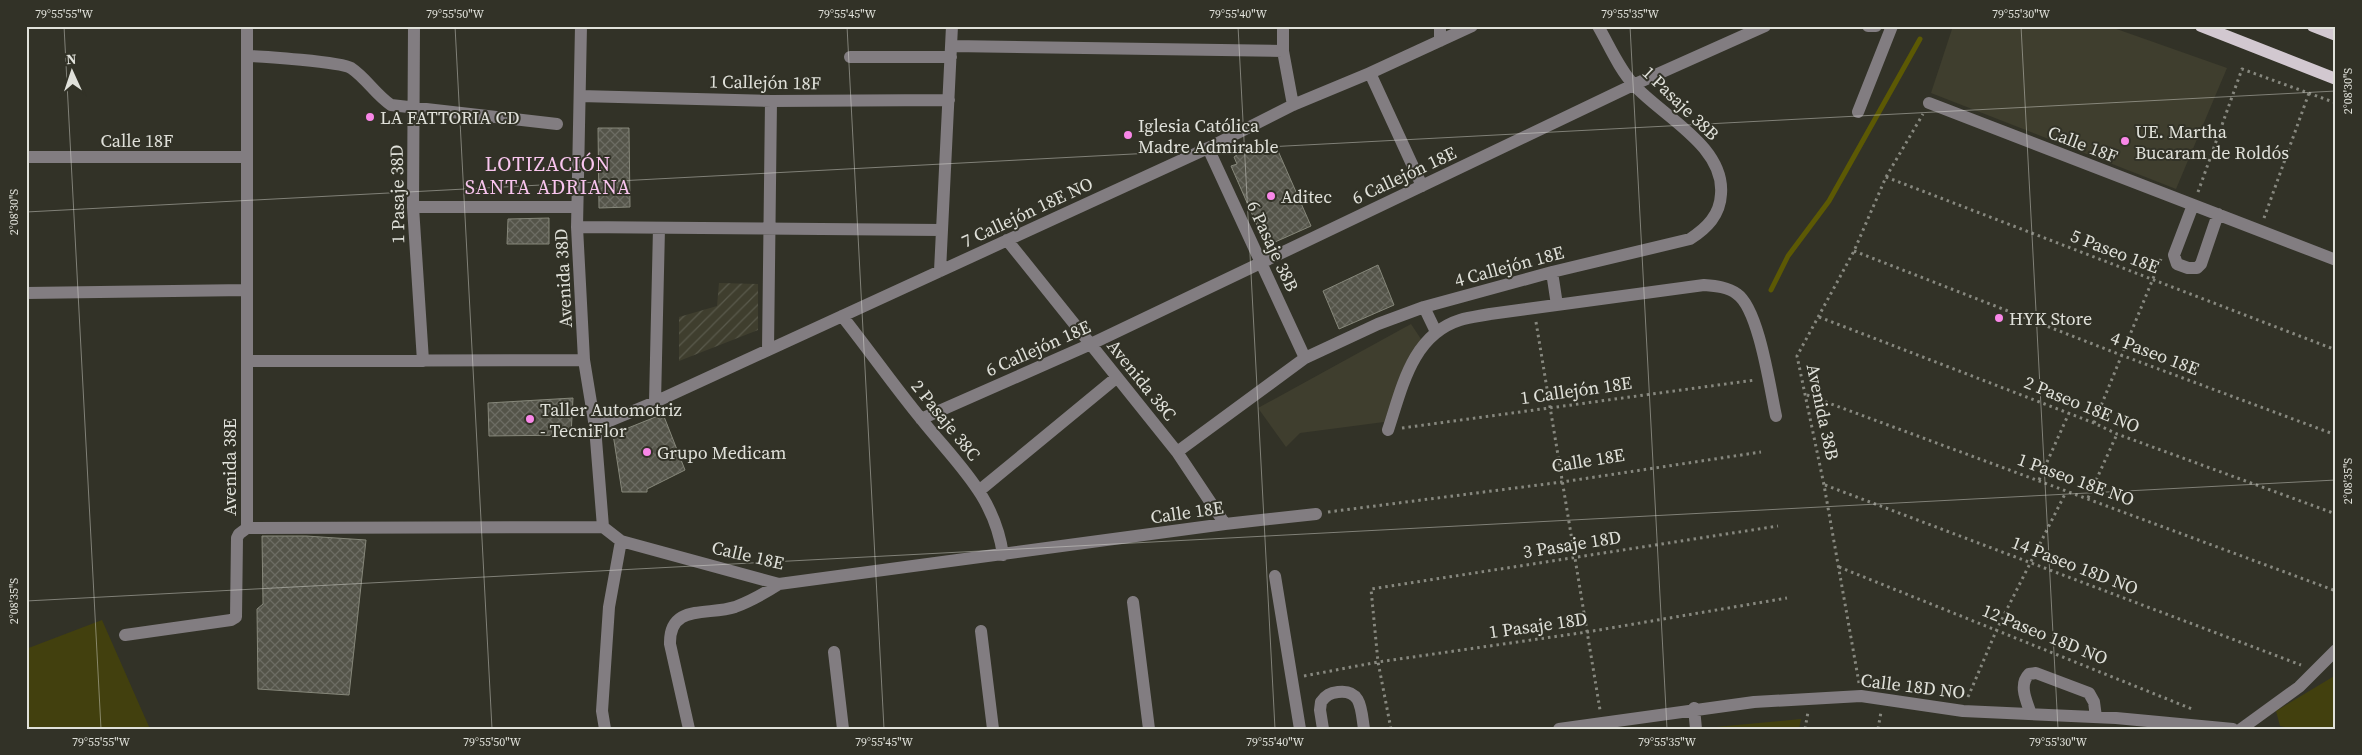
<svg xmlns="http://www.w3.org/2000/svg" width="2362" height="755" viewBox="0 0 2362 755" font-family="'Source Serif 4',serif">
<defs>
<pattern id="industrial-furrows" width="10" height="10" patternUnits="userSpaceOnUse" patternTransform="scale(1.25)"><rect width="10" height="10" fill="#3f3e2e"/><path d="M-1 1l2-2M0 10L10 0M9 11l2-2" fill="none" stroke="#5a5a4c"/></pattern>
<pattern id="building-cross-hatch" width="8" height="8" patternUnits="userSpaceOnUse" patternTransform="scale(1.25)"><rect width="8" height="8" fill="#545449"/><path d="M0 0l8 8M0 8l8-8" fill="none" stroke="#6c6c63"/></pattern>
</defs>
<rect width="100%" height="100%" fill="#323227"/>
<path fill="#3f3e2e" d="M1953 26H2108L2227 68 2176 189 1931 93Z
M1411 324 1421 339 1411 356 1384 422 1300 433 1286 447 1258 408Z"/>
<path fill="url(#industrial-furrows)" d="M719 283 758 284V330L679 361V317L717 306Z"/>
<path fill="#42400e" d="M102 620 150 729H26V649Z
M2336 675V729H2293L2280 726 2276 711Z
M1801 719 1799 729H1717L1716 727Z"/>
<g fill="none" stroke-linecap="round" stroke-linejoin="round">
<path stroke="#5c5904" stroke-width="5" d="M1771 290 1788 256 1829 201 1920 39"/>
</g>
<path fill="url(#building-cross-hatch)" stroke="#86877a" d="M598 128H629L630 207 599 208Z
M1264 143 1275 144 1311 226 1266 246 1231 166 1237 164 1234 157 1245 149Z
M549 218V244H507L508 219Z
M1378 265 1394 305 1339 329 1323 291Z
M573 398 571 435 489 436 488 403Z
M663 414 685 470 647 489V492H622L613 434Z
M262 536H306L366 540 349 695 258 689 257 609 263 604Z"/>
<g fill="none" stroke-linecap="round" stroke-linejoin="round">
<path stroke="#87887f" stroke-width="3" stroke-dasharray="2.5 4" stroke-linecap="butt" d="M1886 177 2336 350
M2198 192 2242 69 2336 103
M2264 218 2309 93
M1854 251 2121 355 2336 435
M1819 317 2094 423 2117 434 2336 514
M1536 322 1600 710
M1807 395 2336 591
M2094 423 2161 259
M1402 428 1755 380
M2039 480 2069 413
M1825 485 2301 665
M2088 498 2117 434
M1328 512 1562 482 1761 452
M1839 567 2192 709
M1304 676 1378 662 1587 632 1787 598
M1859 683 1824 485 1797 356 1854 251 1886 177 1923 114
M1968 697 1997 629 2066 492
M1391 729 1378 662 1371 589 1778 526
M1805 729 1808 712
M1878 729 1881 712"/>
<path stroke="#827d81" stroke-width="12" d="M247 26V528
M414 26 413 207 423 361
M581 26 577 227 584 360 595 427 603 527
M1283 26V51L1293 105
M1440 26V41
M1868 26H1876
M952 46 1283 51
M247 56C262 56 341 62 351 68 366 78 376 95 391 105L557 124
M850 57H951
M1370 73 1422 186
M580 96 771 101 949 100
M1929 103 2336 260
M1858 112 1892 26
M1208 148 1305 358
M26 157H247
M2193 205 2174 255 2177 264 2188 268H2197L2201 264 2218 214
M413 207H577
M577 227 941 230
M1007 240 1177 452 1225 524
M940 271 952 26
M1552 272 1557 305
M26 293 247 290
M1424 307 1436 332
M842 316C869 350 894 386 922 420 957 464 995 496 1003 555
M768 350 771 101
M247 361 584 360
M655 402 659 228
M921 419 1091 344 1633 85 1765 26
M595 427 655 402 1208 148 1293 105 1370 73 1472 26
M1388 430C1402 388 1412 335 1460 320 1470 317 1480 316 1490 314L1704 285C1716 286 1728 287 1737 294 1759 309 1770 389 1776 416
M1177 452 1305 358 1378 324 1424 307 1552 272 1690 239C1707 228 1720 215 1721 194 1725 146 1662 116 1634 85 1619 69 1609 45 1598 26
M980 490 1116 378
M247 528 603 527 621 541 779 584 1225 524 1316 514
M1275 576 1300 729
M1133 602 1149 729
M981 631 993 729
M125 635 231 620 236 617 237 538 239 534 247 528
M834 652 843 729
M1694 708 1696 729
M2031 714C2027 702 2018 685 2029 674L2036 673 2089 693 2094 702 2096 717
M605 729 602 711 609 607 621 541
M689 729 670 644C669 603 708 616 735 607 751 601 765 593 779 584
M1323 729 1320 710 1321 702C1326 695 1330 693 1338 692 1362 689 1361 710 1364 729
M1559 729 1754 702 1861 696 1963 711 2116 718 2233 729
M2241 729 2299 687 2336 650"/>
<path stroke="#d2c8d0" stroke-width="12" d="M2201 26 2336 79
M2313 26 2336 35"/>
</g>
<path fill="none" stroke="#e0e1da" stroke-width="1" stroke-opacity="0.45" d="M64 26 101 729M455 26 492 729M847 26 884 729M1238 26 1275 729M1630 26 1667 729M2021 26 2058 729M26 212 2336 91M26 601 2336 480"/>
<g fill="#f987e8" stroke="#323227" stroke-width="2">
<circle cx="370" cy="117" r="5"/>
<circle cx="1128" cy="135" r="5"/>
<circle cx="2125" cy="141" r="5"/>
<circle cx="1271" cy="196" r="5"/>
<circle cx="1999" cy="318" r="5"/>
<circle cx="530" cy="419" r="5"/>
<circle cx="647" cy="452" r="5"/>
</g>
<g text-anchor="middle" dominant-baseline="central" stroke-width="4" stroke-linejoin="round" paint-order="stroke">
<g font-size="18" fill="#e0e1da" stroke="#323227">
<text transform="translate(765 82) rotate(1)">1 Callejón 18F</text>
<text transform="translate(1681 103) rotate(44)">1 Pasaje 38B</text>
<text x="137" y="140">Calle 18F</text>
<text transform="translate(2083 144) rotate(21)">Calle 18F</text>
<text transform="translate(1404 175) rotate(-25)">6 Callejón 18E</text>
<text transform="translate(397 194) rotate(-91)">1 Pasaje 38D</text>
<text transform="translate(1027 212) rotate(-25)">7 Callejón 18E NO</text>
<text transform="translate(1273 246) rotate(65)">6 Pasaje 38B</text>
<text transform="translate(2115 251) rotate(21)">5 Paseo 18E</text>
<text transform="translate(1509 266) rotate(-15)">4 Callejón 18E</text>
<text transform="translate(563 278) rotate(-93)">Avenida 38D</text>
<text transform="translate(1038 348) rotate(-24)">6 Callejón 18E</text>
<text transform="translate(2155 353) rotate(21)">4 Paseo 18E</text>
<text transform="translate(1142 380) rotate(51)">Avenida 38C</text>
<text transform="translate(1576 390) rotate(-8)">1 Callejón 18E</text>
<text transform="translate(2082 404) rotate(22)">2 Paseo 18E NO</text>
<text transform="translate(1823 412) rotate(78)">Avenida 38B</text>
<text transform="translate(946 420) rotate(51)">2 Pasaje 38C</text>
<text transform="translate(1588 460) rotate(-9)">Calle 18E</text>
<text transform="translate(229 467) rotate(-90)">Avenida 38E</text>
<text transform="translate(2076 479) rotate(20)">1 Paseo 18E NO</text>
<text transform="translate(1187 512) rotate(-8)">Calle 18E</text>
<text transform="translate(1572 544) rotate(-9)">3 Pasaje 18D</text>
<text transform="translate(748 555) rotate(13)">Calle 18E</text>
<text transform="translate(2075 565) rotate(21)">14 Paseo 18D NO</text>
<text transform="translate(1538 625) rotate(-8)">1 Pasaje 18D</text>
<text transform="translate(2045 634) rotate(22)">12 Paseo 18D NO</text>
<text transform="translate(1913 686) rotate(7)">Calle 18D NO</text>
</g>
<g font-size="18" fill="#e0e1da" stroke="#323227" text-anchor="start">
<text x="380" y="117">LA FATTORIA CD</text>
<text x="1138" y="125">Iglesia Católica<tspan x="1138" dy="21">Madre Admirable</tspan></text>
<text x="2135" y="131">UE. Martha<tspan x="2135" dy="21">Bucaram de Roldós</tspan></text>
<text x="1281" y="196">Aditec</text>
<text x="2009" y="318">HYK Store</text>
<text x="540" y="409">Taller Automotriz<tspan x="540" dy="21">- TecniFlor</tspan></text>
<text x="657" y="452">Grupo Medicam</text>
</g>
<g font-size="20" letter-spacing="1" fill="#f9c5ef" stroke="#323227">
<text x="548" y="164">LOTIZACIÓN<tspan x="548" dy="23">SANTA ADRIANA</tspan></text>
</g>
</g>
<rect width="2362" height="755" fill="none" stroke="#323227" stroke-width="55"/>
<g transform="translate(72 72) rotate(357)" stroke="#323227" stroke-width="4" paint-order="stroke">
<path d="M0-4L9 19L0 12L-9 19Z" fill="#e0e1da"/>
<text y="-8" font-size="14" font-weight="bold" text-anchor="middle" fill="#e0e1da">N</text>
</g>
<rect x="28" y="28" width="2306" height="700" fill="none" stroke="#e0e1da" stroke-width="2"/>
<g font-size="12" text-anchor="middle" fill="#e0e1da">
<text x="64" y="18">79°55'55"W</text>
<text x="455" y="18">79°55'50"W</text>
<text x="847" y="18">79°55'45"W</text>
<text x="1238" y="18">79°55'40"W</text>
<text x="1630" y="18">79°55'35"W</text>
<text x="2021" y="18">79°55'30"W</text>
<text transform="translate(2348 91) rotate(-90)" y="4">2°08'30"S</text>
<text transform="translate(14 212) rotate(-90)" y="4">2°08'30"S</text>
<text transform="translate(2348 481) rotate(-90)" y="4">2°08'35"S</text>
<text transform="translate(14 601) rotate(-90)" y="4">2°08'35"S</text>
<text x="101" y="746">79°55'55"W</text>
<text x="492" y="746">79°55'50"W</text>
<text x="884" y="746">79°55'45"W</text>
<text x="1275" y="746">79°55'40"W</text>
<text x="1667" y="746">79°55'35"W</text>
<text x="2058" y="746">79°55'30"W</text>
</g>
</svg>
